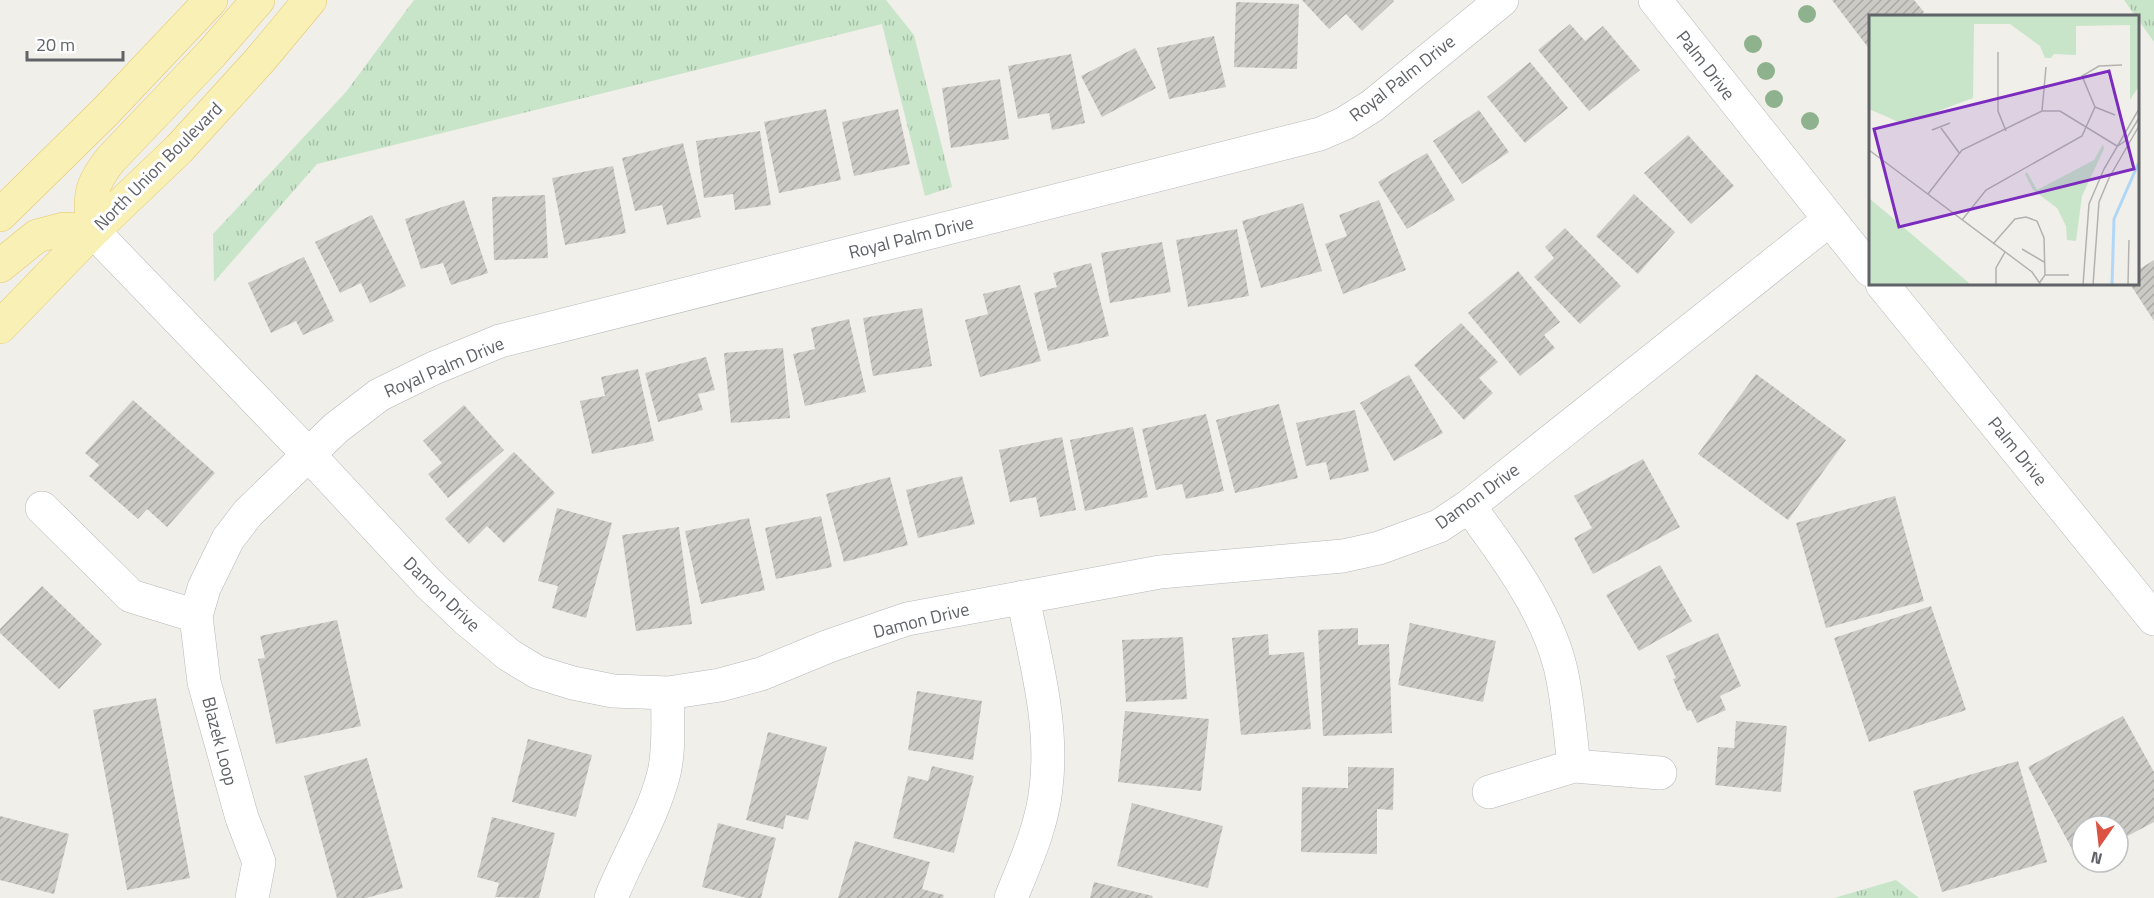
<svg xmlns="http://www.w3.org/2000/svg" width="2154" height="898" viewBox="0 0 2154 898" font-family="'Titillium Web',sans-serif">
<defs>
<pattern id="grass-tufts" width="24" height="20" patternUnits="userSpaceOnUse" patternTransform="scale(1.5)"><rect width="24" height="20" fill="#c8e5c9"/><path d="M3 7l-1-3M5 7V3M7 7l1-3M15 17l-1-3M17 17v-4M19 17l1-3" fill="none" stroke="#a6bda7"/></pattern>
<pattern id="building-hatch" width="6" height="6" patternUnits="userSpaceOnUse" patternTransform="scale(1.5)"><rect width="6" height="6" fill="#cccac5"/><path d="M-1 1l2-2M0 6l6-6M5 7l2-2" fill="none" stroke="#a9a8a4"/></pattern>
</defs>
<rect width="100%" height="100%" fill="#f0efe9"/>
<path fill="url(#grass-tufts)" d="M414 0H886L914 35 952 187 925 196 882 24 317 164 214 282 213 234 346 92Z
M2124 0H2154V42Z
M1896 880 1919 898H1834Z"/>
<path fill="url(#building-hatch)" d="M1302 0H1393L1394 1 1362 31 1346 14 1329 29Z
M1832 0H1914L1924 12 1918 16H1870V50Z
M1236 2 1299 4 1297 69 1234 67Z
M1570 24 1585 41 1603 26 1640 70 1589 111 1538 50Z
M1214 36 1226 87 1169 99 1157 48Z
M1135 48 1156 88 1102 117 1081 76Z
M1071 54 1085 123 1052 130 1049 113 1018 119 1008 66Z
M1530 62 1568 108 1525 143 1487 97Z
M1000 79 1009 139 951 148 942 88Z
M826 109 841 180 779 193 764 122Z
M898 109 910 164 854 176 842 122Z
M1479 110 1509 152 1462 184 1433 141Z
M760 131 771 205 735 210 733 194 704 198 696 141Z
M1688 135 1734 186 1691 224 1644 173Z
M683 143 701 217 667 225 662 205 635 211 622 158Z
M1427 153 1455 200 1407 229 1378 182Z
M613 166 626 233 565 245 552 178Z
M1634 194 1675 232 1638 274 1596 236Z
M545 195 548 258 494 260 492 197Z
M464 200 488 273 451 285 443 263 421 269 405 219Z
M1379 200 1406 270 1343 294 1325 244 1347 236 1339 215Z
M1303 203 1322 271 1261 288 1242 221Z
M372 215 406 286 370 303 361 283 340 293 315 242Z
M1565 228 1621 286 1580 324 1534 277 1554 258 1545 247Z
M1237 229 1249 296 1188 307 1176 240Z
M1162 242 1171 292 1110 303 1101 253Z
M304 257 334 321 303 335 296 321 271 333 248 283Z
M2154 260V321L2130 284H2138V270Z
M1091 263 1109 336 1048 351 1034 293 1057 287 1053 273Z
M1518 271 1560 322 1544 335 1555 348 1520 376 1468 313Z
M1020 285 1041 361 980 377 965 320 988 314 983 294Z
M922 308 932 366 873 376 863 318Z
M849 319 866 392 805 406 793 354 815 349 811 328Z
M1461 323 1498 362 1479 378 1493 393 1464 420 1414 365Z
M783 348 790 418 731 423 724 353Z
M706 357 715 390 698 394 703 410 658 422 645 373Z
M638 369 654 441 592 454 580 401 605 396 601 377Z
M1756 374 1846 440 1788 520 1698 454Z
M1409 375 1443 433 1394 461 1360 403Z
M133 400 215 473 167 527 147 509 138 519 89 476 99 465 85 453Z
M1279 404 1298 478 1235 493 1216 420Z
M464 405 504 450 448 498 428 474 442 463 423 441Z
M1355 410 1369 471 1330 480 1326 462 1306 466 1296 423Z
M1206 414 1224 491 1186 499 1182 484 1156 490 1142 429Z
M1133 427 1148 497 1085 511 1070 440Z
M1062 437 1076 510 1040 517 1036 497 1010 502 999 450Z
M514 452 555 493 504 543 487 526 469 544 445 519Z
M1643 459 1680 527 1593 574 1574 538 1592 528 1574 496Z
M962 476 975 524 918 538 906 490Z
M890 477 908 545 844 562 826 494Z
M1895 496 1924 601 1826 628 1796 523Z
M557 508 612 523 586 618 552 608 558 586 538 581Z
M821 516 832 567 776 579 765 528Z
M749 518 765 590 701 604 685 531Z
M679 527 692 624 636 631 622 535Z
M1660 565 1692 621 1639 651 1606 595Z
M42 586 102 644 59 689 0 633V629Z
M1931 606 1966 710 1869 742 1834 638Z
M337 620 361 726 276 744 258 659 265 658 260 636Z
M1410 623 1496 641 1483 702 1398 685Z
M1358 628V645L1389 644 1392 733 1323 736 1318 630Z
M1718 633 1741 686 1720 696 1726 710 1697 723 1691 710 1687 711 1673 679 1676 678 1666 656Z
M1268 634 1269 655 1304 652 1311 729 1241 735 1232 638Z
M1183 637 1187 699 1126 702 1122 640Z
M917 691 982 701 973 760 908 750Z
M156 698 190 878 127 890 93 710Z
M1125 711 1209 719 1201 791 1118 782Z
M2123 716 2154 772V822L2118 841V826H2082V860L2079 862 2028 767Z
M1736 721 1787 726 1781 792 1715 785 1718 747 1734 748Z
M768 732 827 747 808 820 786 815 783 829 746 820Z
M528 739 592 755 576 817 512 802Z
M367 758 403 888 366 898H337L304 776Z
M2018 761 2047 862 1942 892 1913 791Z
M932 766 974 776 954 853 893 838 908 776 928 781Z
M1348 767 1394 768 1393 810 1377 809V854L1301 852 1302 787 1348 788Z
M1132 803 1223 826 1208 888 1117 866Z
M0 816 69 834 54 894 0 880Z
M492 817 555 833 539 898 495 897 499 883 477 877Z
M718 823 776 838 761 898H747L702 887Z
M855 841 930 862 922 889 944 895 943 898H838Z
M1094 882 1153 896 1152 898H1090Z"/>
<g fill="none" stroke-linecap="round" stroke-linejoin="round">
<g stroke="#b5b8bb" stroke-width="34">
<path id="minor" d="M1655 0 1870 270
M93 231 309 455 429 584 466 619 509 655 537 672 573 683 613 691 668 693 720 685 761 674 829 646 907 619 1160 572 1343 556 1379 548 1439 526 1469 506 1829 220
M1882 284 2154 619
M1469 506C1503 552 1546 610 1560 666 1568 698 1570 733 1574 766
M42 508 131 596 196 616
M1489 792 1574 766 1660 773
M252 898 259 862 242 818 204 682 196 616 204 588 228 539 248 513 336 428 379 395 434 368 500 341 1320 134 1345 123 1372 106 1502 0
M611 898C627 857 653 817 664 773 670 747 667 719 668 693
M1011 898C1025 863 1042 827 1046 788 1054 724 1035 659 1023 597"/>
</g>
<g stroke="#e7c86b" stroke-width="34">
<path id="major" d="M0 215 105 112 211 0
M93 231C90 196 88 188 111 159L212 53 258 0
M0 266 37 236 64 229 93 231
M0 327 93 231 179 149 260 60 310 0"/>
</g>
<use href="#minor" stroke="#fff" stroke-width="33"/>
<use href="#major" stroke="#f9f0b5" stroke-width="33"/>
</g>
<g fill="#8eb28d">
<circle cx="1807" cy="14" r="9"/>
<circle cx="1753" cy="44" r="9"/>
<circle cx="1766" cy="71" r="9"/>
<circle cx="1774" cy="99" r="9"/>
<circle cx="1810" cy="121" r="9"/>
</g>
<g text-anchor="middle" dominant-baseline="central" stroke-width="6" stroke-linejoin="round" paint-order="stroke">
<g font-size="18" fill="#606367" stroke="#fff">
<text transform="translate(1706 65) rotate(52)">Palm Drive</text>
<text transform="translate(1402 78) rotate(-38)">Royal Palm Drive</text>
<text transform="translate(158 166) rotate(-45)">North Union Boulevard</text>
<text transform="translate(911 237) rotate(-14)">Royal Palm Drive</text>
<text transform="translate(444 367) rotate(-23)">Royal Palm Drive</text>
<text transform="translate(2018 451) rotate(51)">Palm Drive</text>
<text transform="translate(1477 496) rotate(-36)">Damon Drive</text>
<text transform="translate(442 594) rotate(44)">Damon Drive</text>
<text transform="translate(921 620) rotate(-14)">Damon Drive</text>
<text transform="translate(220 741) rotate(75)">Blazek Loop</text>
</g>
</g>
<g transform="translate(1869 15)">
<rect width="270" height="270" fill="#f0efe9"/>
<path d="M0 0H270V71L261 85V10L207 11V40L185 39 182 43H176L171 31 141 9H105L104 83 34 109 0 94ZM234 129 235 134 213 181 207 226 198 225 197 211 188 193 164 175 156 159 158 157 168 175 225 145ZM0 183 100 268V270H0Z" fill="#c8e5c9"/>
<path fill="none" stroke="#b1d7f8" stroke-width="3" d="M243 270 245 204 270 147"/>
<path fill="none" stroke="#b2b3b1" stroke-width="1.5" d="M129 37V96L137 116M226 92 246 100M173 96 177 52M72 113 91 139M63 115 81 108M249 131 256 126 270 103M0 135 163 257 172 270M59 179 93 135 173 96H191L248 131M93 205 117 175 213 121 226 92 213 61 230 51 253 50M124 229 146 204 157 202 168 206 175 223 176 260 171 267M153 234 175 247M176 260H200M127 270V253L136 237M214 270 220 189 235 154 270 94M224 270 230 187 240 163 270 111M259 270 260 225"/>
<path fill="#7b2cbf" fill-opacity="0.15" stroke="#7b2cbf" stroke-width="3" d="M240 56 265 154 30 212 5 114Z"/>
<rect width="270" height="270" fill="none" stroke="#606367" stroke-width="3"/>
</g>
<g transform="translate(2100 844) rotate(194)"><circle r="28" fill="#ffffff" stroke="#bfc1c2" stroke-width="1.5"/>
<path d="M0-4.5L10 22L0 15L-10 22Z" fill="#dc5343"/>
<text y="-9" font-size="16" font-weight="bold" text-anchor="middle" fill="#606367">N</text>
</g>
<path d="M27 51v9h96v-9" fill="none" stroke="#606367" stroke-width="3"/>
<text x="36" y="51" font-size="18" fill="#606367" stroke="#ffffff" stroke-width="4.5" paint-order="stroke">20 m</text>
</svg>
